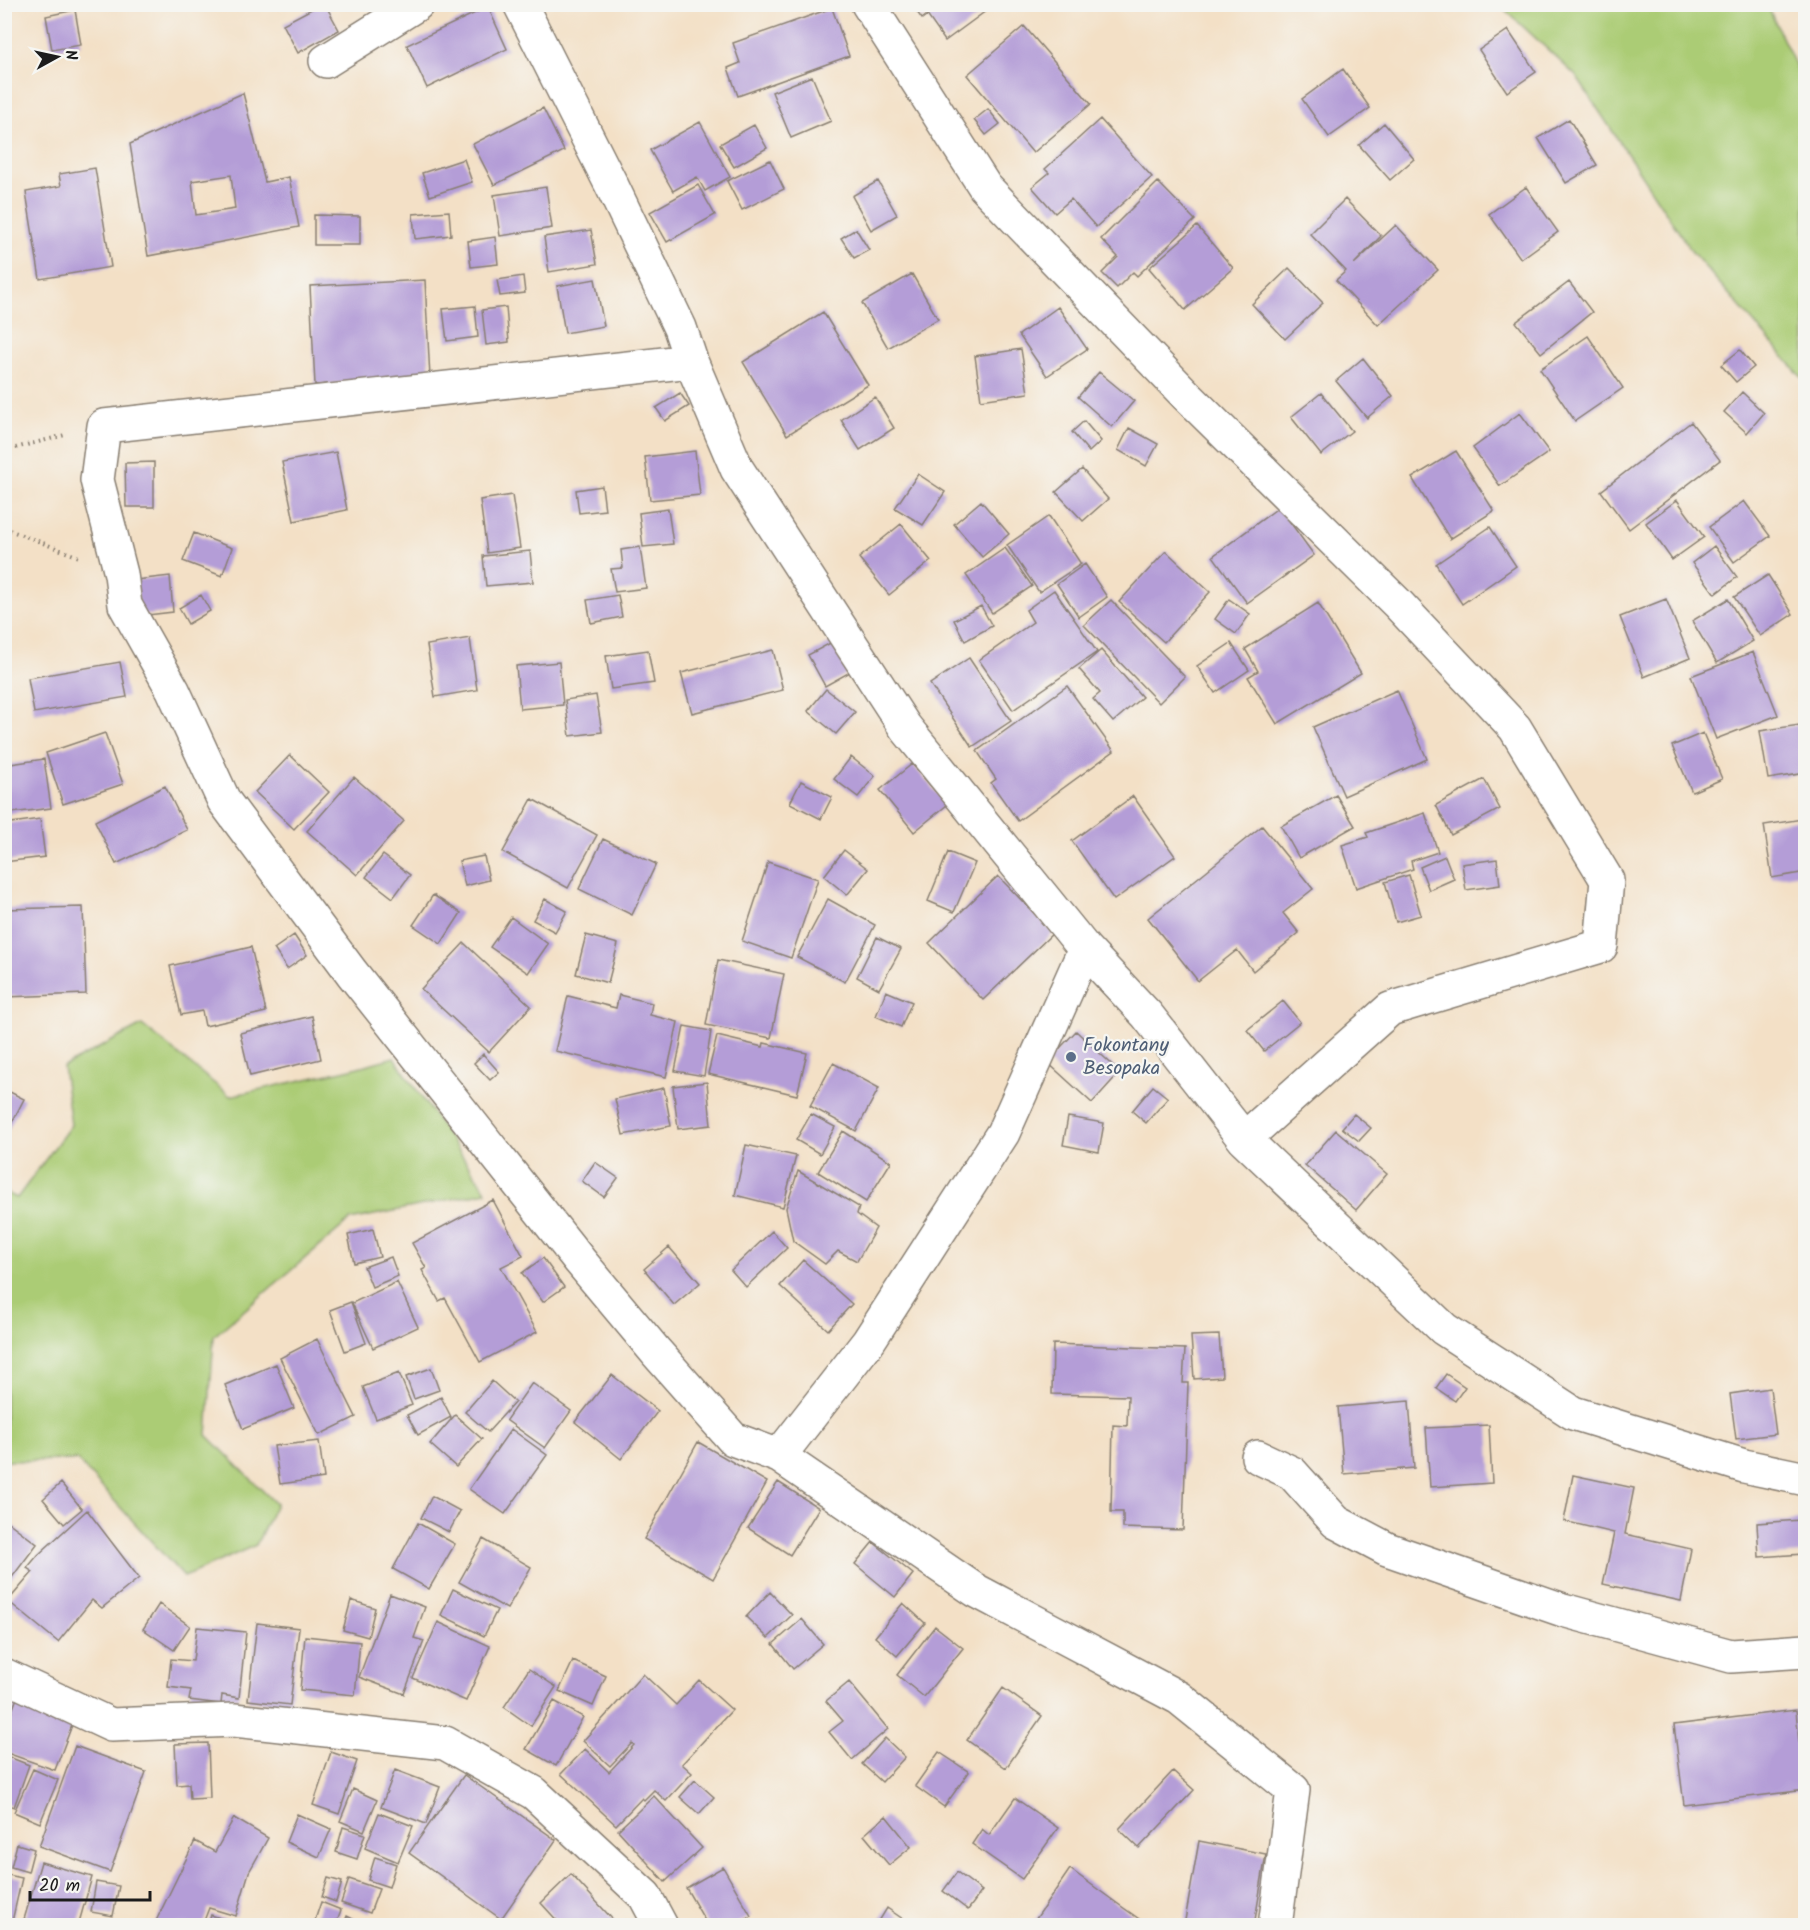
<svg xmlns="http://www.w3.org/2000/svg" width="1810" height="1930" viewBox="0 0 1810 1930" font-family="Kalam,sans-serif">
<rect width="100%" height="100%" fill="#f6f6f2"/>
<filter id="ink" filterUnits="userSpaceOnUse"><feTurbulence type="fractalNoise" baseFrequency=".0167" numOctaves="2"/><feDisplacementMap in="SourceGraphic" scale="12" xChannelSelector="R" yChannelSelector="G"/><feConvolveMatrix kernelMatrix="1 2 1 2 8 2 1 2 1" color-interpolation-filters="sRGB"/></filter>
<filter id="wash" filterUnits="userSpaceOnUse"><feTurbulence type="fractalNoise" baseFrequency=".008" numOctaves="4" result="noise"/><feDisplacementMap in="SourceGraphic" scale="24" xChannelSelector="R" yChannelSelector="G"/><feGaussianBlur stdDeviation="1.35" result="paint"/><feColorMatrix in="noise" values="0 0 0 0 0 0 0 0 0 0 0 0 0 0 0 0 0 1.4 0 .05"/><feComposite in="paint" operator="in"/></filter>
<g filter="url(#wash)">
<rect width="100%" height="100%" fill="#f3e0c6"/>
<path fill="#abcc74" stroke="#647448" stroke-width="1.5" d="M1500 5H1767L1805 86V381L1692 252 1576 76Z
M142 1025 230 1096 351 1069 394 1057 487 1192 350 1220 214 1336 207 1435 276 1504 256 1545 184 1577 77 1460 5 1461V1192L17 1198 71 1125 63 1067Z"/>
<g id="blocks">
<path fill="#b49dd7" fill-rule="evenodd" d="M321 4H325L339 30 298 53 283 24Z
M912 5H994L945 41 927 15 922 19Z
M488 7 507 49 427 88 407 45Z
M832 8 849 56 738 96 728 68 740 63 733 43Z
M75 10 81 45 52 50 46 16Z
M1024 26 1091 104 1033 153 967 75Z
M1508 30 1536 72 1507 92 1479 50Z
M1343 69 1370 108 1329 137 1302 99Z
M812 76 831 121 791 138 772 92Z
M243 93 265 182 289 177 299 227 148 256 130 144ZM231 175 235 209 196 215 192 181Z
M543 108 564 151 494 185 473 144Z
M988 109 1000 124 986 135 974 120Z
M1100 119 1152 177 1096 227 1071 199 1055 213 1032 187 1049 173 1045 169Z
M1569 119 1597 165 1566 183 1538 138Z
M700 122 730 177 705 191 697 177 673 191 650 150Z
M1384 123 1414 159 1390 180 1359 145Z
M754 125 767 148 734 167 720 144Z
M464 159 472 182 430 196 422 173Z
M770 160 784 189 742 210 727 181Z
M95 168 111 267 40 279 26 192 61 186 59 174Z
M878 181 897 215 871 230 852 196Z
M1158 182 1195 220 1137 276 1133 272 1117 288 1102 273 1118 257 1101 239Z
M698 185 715 215 667 242 650 212Z
M546 187 552 228 500 236 494 195Z
M1526 187 1558 232 1521 259 1489 214Z
M1345 199 1381 236 1354 264 1396 225 1438 270 1378 325 1336 280 1346 271 1310 234Z
M449 211 451 235 415 239 413 214Z
M314 215 360 216V245H314Z
M1197 226 1233 268 1185 310 1149 268Z
M856 229 869 250 854 258 841 238Z
M591 230 597 264 549 272 544 237Z
M495 237 498 264 471 267 468 241Z
M1289 268 1323 303 1285 339 1252 304Z
M912 274 938 319 888 348 862 303Z
M523 276 525 293 500 296 497 280Z
M595 279 604 326 565 333 557 286Z
M425 280 430 378 315 385 310 286Z
M1569 282 1592 312 1541 353 1516 322Z
M475 306 478 337 447 341 443 309Z
M506 307 509 342 486 345 482 310Z
M1058 307 1087 349 1047 376 1019 335Z
M823 312 868 385 787 435 743 362Z
M1588 336 1623 388 1575 421 1540 369Z
M1021 349 1028 393 981 400 975 356Z
M1740 350 1754 367 1736 382 1721 365Z
M1363 358 1393 396 1367 418 1336 381Z
M1099 372 1134 401 1112 427 1078 397Z
M1742 392 1764 413 1747 433 1724 412Z
M680 393 689 406 665 421 656 408Z
M1321 393 1352 431 1321 455 1291 417Z
M875 397 894 428 860 450 841 420Z
M1520 413 1549 452 1500 486 1473 448Z
M1084 421 1101 441 1089 452 1072 432Z
M1691 422 1720 460 1629 529 1601 491Z
M1129 428 1158 444 1146 466 1118 450Z
M695 451 700 495 650 500 645 457Z
M1456 451 1494 511 1450 539 1412 478Z
M336 452 347 510 294 521 282 462Z
M154 462V507H126L125 463Z
M1082 469 1108 499 1083 521 1056 492Z
M918 474 945 492 923 525 895 508Z
M602 486 605 510 579 513 576 490Z
M512 495 520 548 487 553 480 500Z
M1677 500 1704 537 1672 560 1646 523Z
M981 501 1009 534 982 557 954 524Z
M1744 501 1770 536 1734 562 1709 527Z
M1279 507 1314 555 1247 603 1213 556Z
M668 509 673 544 643 547 639 513Z
M1049 516 1081 564 1039 592 1007 545Z
M901 524 931 561 889 595 859 558Z
M1490 527 1516 566 1462 604 1436 564Z
M194 533 232 548 222 576 183 561Z
M1714 546 1737 577 1715 594 1692 563Z
M640 547 646 588 615 592 611 569 623 568 621 550Z
M1005 548 1032 586 992 613 966 575Z
M530 551 533 582 486 586 483 556Z
M1166 551 1210 592 1164 642 1119 602Z
M1085 564 1107 597 1079 617 1057 584Z
M1768 575 1793 614 1760 636 1734 597Z
M170 576 173 612 139 616 136 580Z
M1054 590 1097 652 1013 710 979 660 1033 622 1026 610Z
M201 595 210 611 188 624 179 608Z
M618 595 622 617 591 623 587 600Z
M1229 599 1250 614 1236 634 1215 619Z
M1666 599 1690 658 1644 677 1620 617Z
M1728 599 1753 641 1717 663 1692 621Z
M1111 600 1185 677 1159 703 1084 625Z
M1318 603 1361 673 1277 724 1248 677 1258 671 1245 649Z
M981 606 992 626 965 641 954 620Z
M470 638 477 690 435 697 427 645Z
M836 640 852 671 825 686 808 655Z
M1231 643 1249 670 1215 693 1197 666Z
M648 650 654 683 611 689 606 656Z
M773 650 783 690 692 713 681 673Z
M1101 650 1142 697 1113 722 1093 699 1100 693 1079 669Z
M1753 652 1778 715 1716 739 1691 676Z
M969 658 1011 721 972 747 930 684Z
M120 662 127 697 34 713 28 678Z
M559 662 563 705 520 709 516 666Z
M1067 686 1114 751 1018 821 991 783 996 779 977 751Z
M826 689 855 712 836 734 808 711Z
M1397 690 1427 759 1344 796 1313 727Z
M596 695 602 732 570 736 565 700Z
M1806 724V773L1768 779 1760 731Z
M105 733 123 784 63 804 46 753Z
M1703 733 1722 779 1692 792 1672 746Z
M290 755 329 792 294 829 255 792Z
M851 757 875 776 858 797 834 779Z
M44 759 51 808 4 814V765Z
M912 764 947 805 914 832 880 790Z
M354 777 404 821 357 875 307 831Z
M1484 779 1500 809 1451 835 1436 805Z
M801 781 832 797 821 819 790 803Z
M165 786 187 830 116 864 95 821Z
M1336 795 1355 826 1299 858 1281 826Z
M1133 796 1175 856 1114 900 1072 841Z
M532 799 597 835 568 888 503 852Z
M1425 813 1438 852 1411 861 1413 869 1356 888 1342 845 1368 837 1366 833Z
M40 819 45 857 4 862V824Z
M1802 819 1806 841V872L1772 878 1764 825Z
M1262 826 1313 889 1283 913 1299 933 1253 971 1237 950 1198 981 1148 918Z
M603 839 656 864 632 915 579 889Z
M844 850 868 869 847 895 824 876Z
M948 852 975 863 954 912 928 901Z
M383 855 410 875 393 898 366 877Z
M484 856 489 880 465 886 459 861Z
M1445 856 1454 879 1429 890 1420 867Z
M1497 859 1500 885 1466 890 1462 864Z
M768 862 818 879 791 958 742 941Z
M1409 875 1421 915 1396 922 1385 882Z
M998 876 1053 933 983 1000 929 943Z
M433 895 461 913 441 944 413 925Z
M545 899 567 911 555 932 533 920Z
M828 899 875 925 845 982 797 957Z
M83 907 86 994 5 997V909Z
M511 917 548 944 528 973 490 947Z
M294 935 307 955 287 969 274 949Z
M586 935 618 944 608 983 576 974Z
M877 937 901 949 879 989 857 977Z
M464 943 531 1006 489 1052 421 989Z
M251 947 266 1012 205 1026 202 1011 181 1015 170 966Z
M718 960 784 974 771 1038 706 1025Z
M886 991 912 1002 901 1027 876 1016Z
M619 995 652 1003 650 1015 678 1022 666 1077 555 1051 568 996 616 1008Z
M1283 1001 1300 1022 1264 1051 1247 1030Z
M312 1016 321 1059 250 1076 240 1033Z
M684 1026 711 1031 704 1076 675 1071Z
M1076 1031 1120 1072 1092 1103 1047 1062Z
M717 1036 763 1047 764 1043 807 1053 797 1095 708 1074Z
M483 1054 499 1072 490 1080 474 1063Z
M833 1063 879 1088 856 1131 810 1106Z
M707 1082 711 1125 678 1129 673 1086Z
M1153 1086 1168 1098 1146 1123 1132 1111Z
M664 1088 671 1126 623 1135 615 1099Z
M4 1089 24 1099 4 1138Z
M811 1114 835 1127 820 1154 796 1140Z
M1354 1114 1371 1128 1359 1141 1342 1128Z
M1068 1117 1104 1123 1099 1152 1063 1145Z
M1336 1130 1387 1174 1356 1210 1305 1165Z
M843 1131 891 1162 866 1202 818 1172Z
M746 1145 796 1156 783 1207 735 1195Z
M595 1162 618 1178 604 1197 582 1181Z
M798 1171 859 1207 857 1214 876 1228 857 1261 838 1251 825 1264 793 1241 786 1208Z
M493 1200 523 1256 501 1267 537 1332 480 1362 445 1298 439 1301 422 1270 426 1268 412 1243Z
M373 1229 380 1257 354 1263 348 1235Z
M772 1231 787 1248 746 1287 731 1270Z
M669 1247 700 1283 674 1305 644 1269Z
M391 1257 398 1276 372 1287 364 1267Z
M543 1258 564 1287 543 1302 522 1273Z
M803 1260 852 1304 828 1330 780 1286Z
M397 1282 418 1327 373 1348 352 1303Z
M351 1302 366 1343 345 1351 330 1310Z
M1219 1335 1222 1377 1194 1379 1191 1336Z
M317 1339 356 1417 319 1435 280 1358Z
M1053 1344 1185 1349 1183 1383H1188L1183 1530 1123 1528V1512H1111L1113 1425 1127 1426 1128 1396 1052 1394Z
M276 1364 294 1408 243 1429 225 1385Z
M431 1368 439 1390 414 1399 406 1377Z
M399 1373 412 1405 376 1419 363 1387Z
M1446 1374 1465 1387 1455 1401 1436 1388Z
M612 1375 658 1411 621 1459 575 1422Z
M492 1381 515 1402 488 1432 465 1412Z
M532 1383 571 1411 545 1448 506 1420Z
M1770 1388 1776 1434 1736 1439 1730 1394Z
M441 1397 451 1417 418 1435 407 1415Z
M1409 1401 1414 1468 1344 1474 1338 1407Z
M455 1415 482 1439 456 1467 430 1444Z
M1489 1425 1492 1483 1430 1487 1426 1428Z
M511 1429 547 1455 505 1514 469 1489Z
M319 1441 324 1478 280 1484 274 1446Z
M698 1442 767 1482 713 1579 644 1539Z
M1573 1475 1634 1488 1625 1534 1691 1549 1681 1601 1603 1584 1614 1533 1564 1521Z
M778 1482 819 1508 790 1555 748 1528Z
M61 1483 82 1509 64 1524 43 1499Z
M432 1496 460 1511 449 1532 421 1518Z
M87 1510 139 1578 102 1608 92 1600 58 1642 8 1601 33 1572 27 1568 38 1555Z
M4 1519 37 1544 4 1588Z
M1801 1520 1803 1554 1759 1557 1757 1523Z
M418 1523 455 1544 429 1589 393 1569Z
M483 1539 531 1567 507 1609 459 1582Z
M873 1542 913 1574 895 1597 855 1564Z
M453 1589 497 1610 484 1636 441 1615Z
M770 1592 792 1615 768 1638 746 1617Z
M390 1594 425 1607 414 1638 424 1641 404 1694 359 1677Z
M351 1600 375 1608 368 1637 343 1630Z
M903 1603 925 1623 897 1656 875 1637Z
M159 1604 190 1626 174 1650 143 1629Z
M802 1619 823 1644 793 1669 773 1644Z
M438 1622 490 1646 466 1701 413 1678Z
M257 1623 299 1628 290 1705 248 1700Z
M935 1626 963 1648 924 1697 897 1675Z
M197 1627 246 1632 239 1698 222 1695 221 1704 189 1700 191 1690 168 1687 171 1659 193 1661Z
M305 1636 360 1642 355 1695 300 1690Z
M573 1661 606 1676 593 1706 559 1691Z
M529 1669 556 1687 531 1726 504 1707Z
M643 1674 676 1705 699 1680 732 1710 682 1764 692 1773 666 1801 654 1790 644 1800 642 1798 616 1825 561 1774 585 1749 609 1772 634 1745 632 1743 610 1766 583 1741Z
M849 1682 888 1729 852 1760 829 1732 843 1721 826 1701Z
M1003 1688 1042 1716 1006 1768 967 1740Z
M20 1690 77 1712 55 1770 4 1752V1732Z
M554 1701 583 1717 556 1766 526 1749Z
M1796 1710 1799 1742 1806 1741V1790L1684 1805 1674 1725Z
M885 1738 905 1757 882 1782 862 1764Z
M208 1743 210 1798 190 1799 189 1784 177 1785 175 1744Z
M75 1746 146 1772 110 1872 39 1846Z
M331 1752 357 1761 339 1814 313 1805Z
M939 1752 969 1772 944 1807 915 1786Z
M4 1755 29 1765 14 1807 4 1803Z
M33 1769 58 1780 40 1823 14 1812Z
M395 1770 440 1787 426 1824 381 1807Z
M1173 1771 1194 1790 1139 1848 1119 1829Z
M464 1775 556 1840 501 1919 409 1853Z
M695 1780 714 1797 699 1814 680 1797Z
M353 1789 377 1800 364 1831 340 1821Z
M654 1796 702 1848 665 1882 618 1830Z
M1015 1798 1058 1828 1022 1879 972 1844 982 1829 989 1835Z
M379 1813 413 1826 398 1862 365 1848Z
M297 1814 331 1829 319 1857 286 1842Z
M886 1816 911 1847 889 1865 864 1835Z
M234 1818 268 1838 249 1872 236 1916 209 1908 202 1926H159L155 1923 195 1841 215 1852Z
M343 1827 365 1834 357 1859 336 1852Z
M1199 1841 1266 1854 1254 1926H1184Z
M17 1844 34 1849 28 1872 11 1867Z
M375 1857 396 1864 389 1887 368 1880Z
M41 1862 92 1877 78 1926H22Z
M723 1867 751 1916 733 1926H708L686 1888Z
M1070 1869 1118 1904 1149 1926H1031Z
M957 1872 982 1891 968 1910 943 1891Z
M4 1874 22 1878 11 1926H4Z
M571 1874 615 1922 611 1926H562L541 1903Z
M328 1878 342 1882 336 1902 322 1897Z
M349 1879 379 1889 370 1913 341 1903Z
M96 1882 119 1886 113 1916 91 1912Z
M321 1902 341 1910 335 1926H313Z
M887 1908 913 1926H876Z
M211 1915 241 1925V1926H208Z
M347 1916 366 1926H343Z"/>
</g>
</g>
<g filter="url(#ink)">
<use href="#blocks" fill-opacity="0" stroke="#887e71" stroke-width="1.5"/>
<g fill="none" stroke-linecap="round" stroke-linejoin="round">
<g stroke="#887e71" stroke-width="36">
<path id="minor" d="M520 4 612 186 680 328 691 361 737 469 905 727 1085 949 1147 1015 1244 1139 1444 1329 1573 1413 1744 1466 1806 1479
M868 4 985 187 1187 396 1397 603 1515 728 1607 880 1601 946 1390 1009 1244 1139
M326 61 417 4
M691 361 104 426 97 480 121 574 125 605 173 690 224 801 352 973 580 1261 656 1352 733 1439 779 1456 868 1342 1003 1133 1085 949
M779 1456 975 1590 1179 1698 1293 1790 1275 1926
M1258 1457 1292 1473 1336 1522 1387 1549 1563 1610 1731 1656 1806 1651
M4 1675 111 1725 234 1720 445 1743 534 1793 645 1896 661 1926"/>
</g>
<path stroke="#887e71" stroke-width="4" stroke-dasharray="1.5 4.5" stroke-linecap="butt" d="M4 451 65 435
M4 528 79 557"/>
<use href="#minor" stroke="#fff" stroke-width="33"/>
</g>
</g>
<circle fill="#5c6f8a" stroke="#f6f6f2" stroke-width="2" cx="1071" cy="1057" r="6"/>
<g text-anchor="middle" dominant-baseline="central" stroke-width="4.5" stroke-linejoin="round" paint-order="stroke">
<g font-size="20" fill="#4e5e75" stroke="#f6f6f2" text-anchor="start">
<text x="1083" y="1046">Fokontany<tspan x="1083" dy="23">Besopaka</tspan></text>
</g>
</g>
<rect width="1810" height="1930" fill="none" stroke="#f6f6f2" stroke-width="24"/>
<g transform="translate(57 57) rotate(82)" stroke="#f6f6f2" stroke-width="4.5" paint-order="stroke">
<path d="M0-4.5L10 22L0 15L-10 22Z" fill="#1c1c1c"/>
<text y="-9" font-size="16" font-weight="bold" text-anchor="middle" fill="#1c1c1c">N</text>
</g>
<path d="M30 1891v9h120v-9" fill="none" stroke="#1c1c1c" stroke-width="3"/>
<text x="39" y="1891" font-size="18" fill="#1c1c1c" stroke="#f6f6f2" stroke-width="4.5" paint-order="stroke">20 m</text>
</svg>
